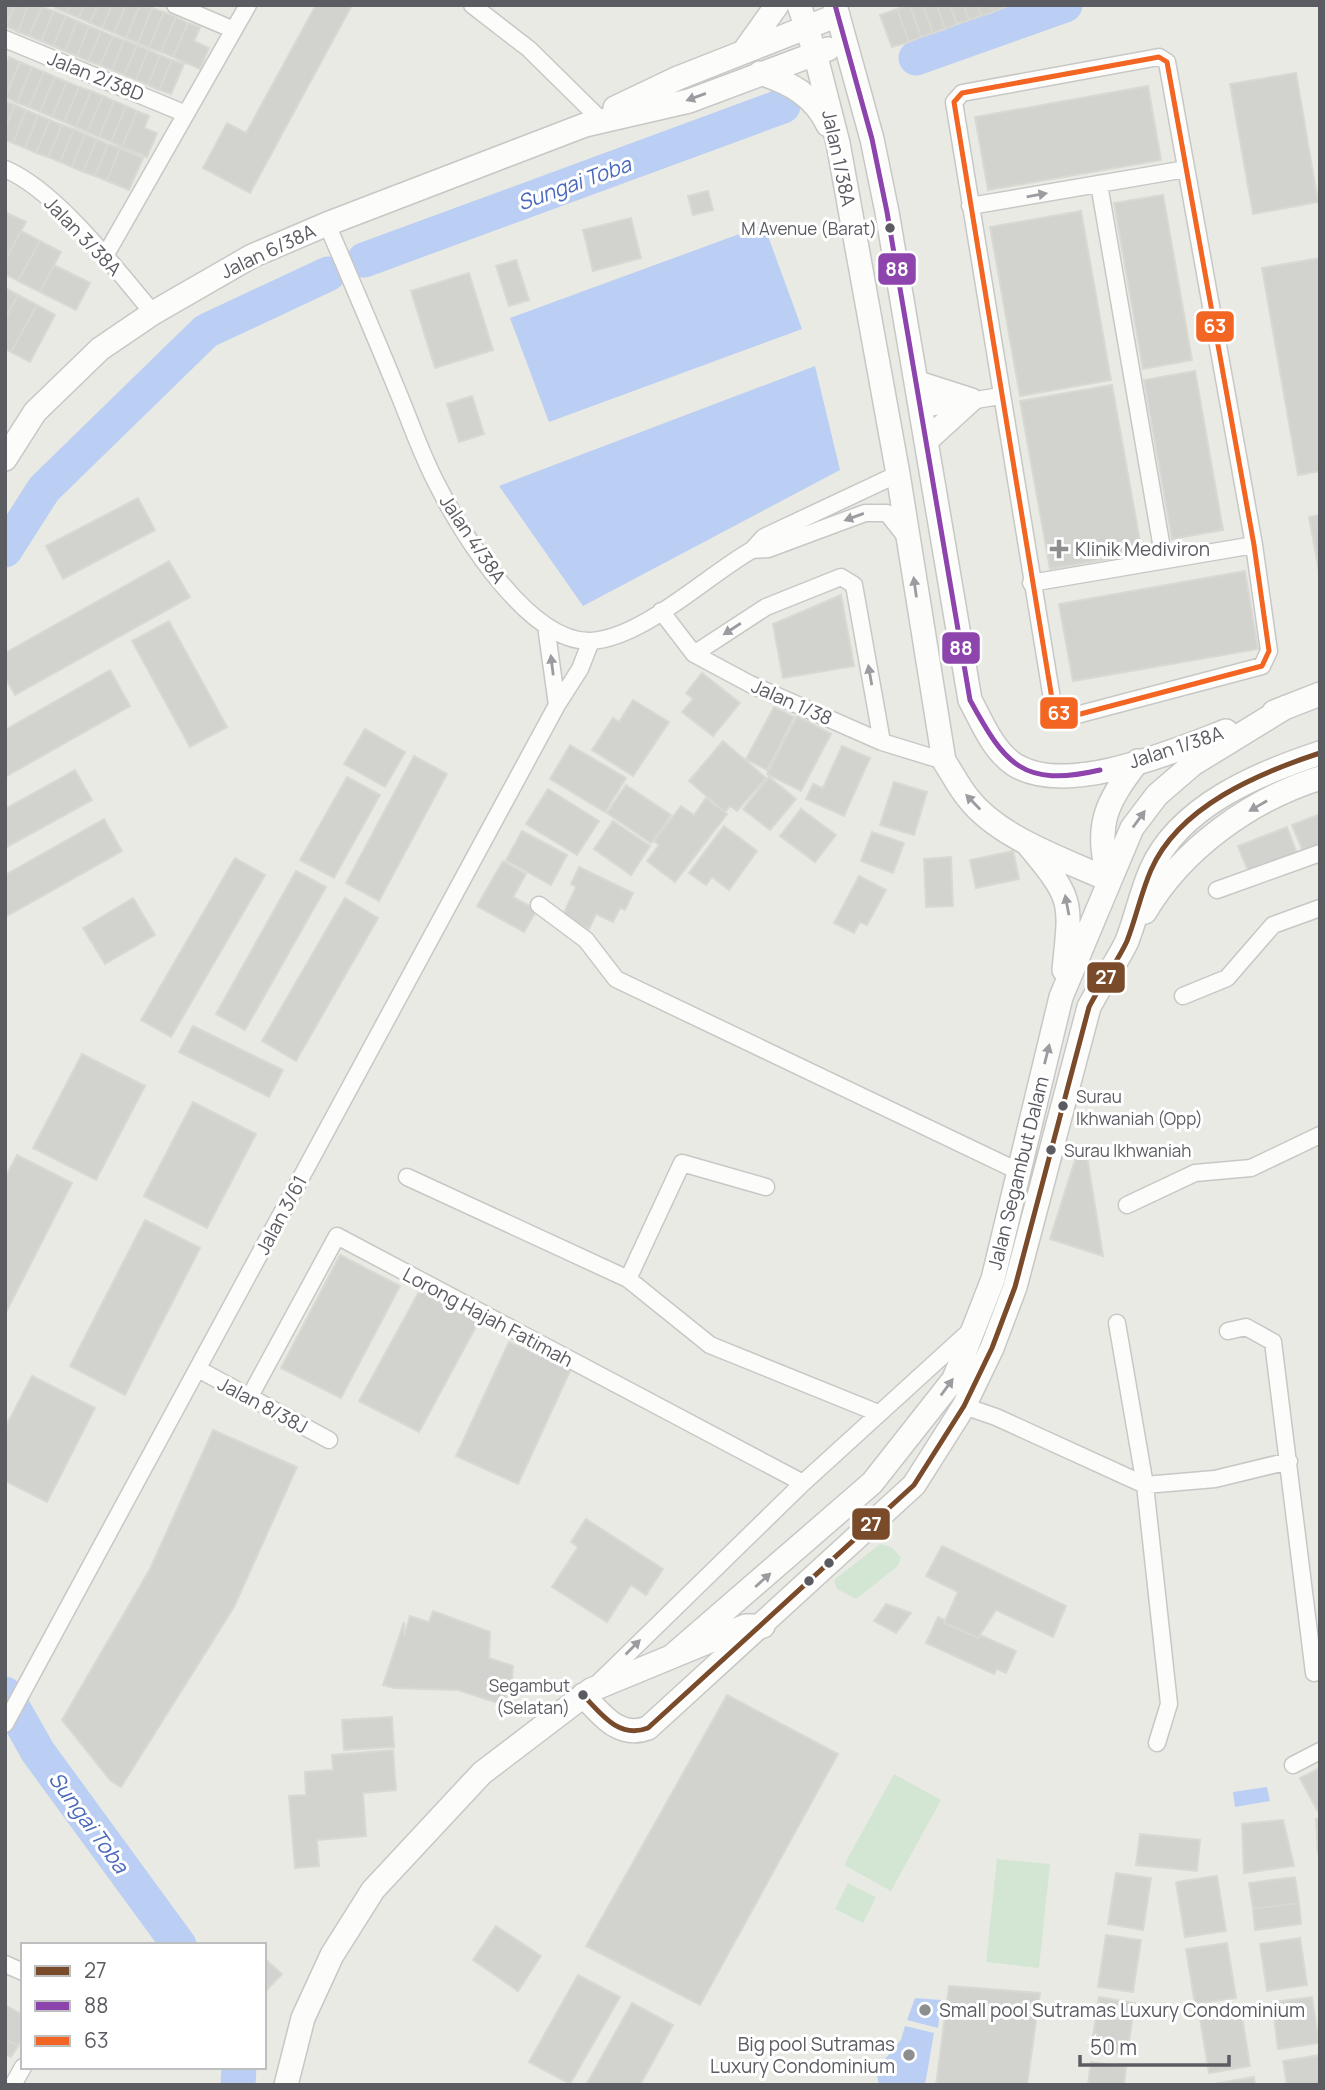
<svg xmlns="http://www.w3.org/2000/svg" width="1325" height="2090" viewBox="0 0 1325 2090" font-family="Manrope,sans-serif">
<rect width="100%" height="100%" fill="#eaeae4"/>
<path fill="#d3e6d4" d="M880 1544 891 1547 901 1557 898 1566 856 1599 837 1589 834 1580Z
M894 1774 941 1800 891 1891 844 1865Z
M997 1859 1050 1864 1039 1968 986 1962Z
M848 1883 876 1897 863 1923 835 1909Z"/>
<path fill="#bacff3" d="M764 225 802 329 549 422 510 318Z
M815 366 840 470 583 606 499 486Z
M1267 1787 1270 1801 1235 1807 1233 1792Z
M915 1998 941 2000 938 2028 907 2020Z
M905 2026 934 2033 925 2085H879L876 2070 901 2040Z"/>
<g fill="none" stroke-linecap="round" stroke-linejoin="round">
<path stroke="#bacff3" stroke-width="35" d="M916 58 1065 5
M364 260 783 106
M5 550 44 489 206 331 328 274
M5 1694 38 1752 179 1945
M238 2085 239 2067"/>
</g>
<path fill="#d2d2ce" stroke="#d9d9d4" stroke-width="2" d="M5 5H15L6 26H5Z
M15 5H28L18 32 6 26Z
M28 5 42 7 29 36 18 32Z
M56 5H70L67 13 55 8Z
M70 5H84L79 18 67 13Z
M84 5H98L90 23 79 18Z
M98 5H112L102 28 90 23Z
M112 5H126L114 33 102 28Z
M126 5H140L126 38 114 33Z
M140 5 152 8 138 43 126 38Z
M316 5H352L250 193 203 168 227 123 246 133Z
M910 5H923L933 33 921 37Z
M910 5 921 37 909 42 897 9Z
M923 5H937L945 29 933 33Z
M937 5H950L957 24 945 29Z
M950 5H964L969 20 957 24Z
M964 5H978L981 16 969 20Z
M978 5H991L993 12 981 16Z
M991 5H1005V7L993 12Z
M42 7 54 11 41 41 29 36Z
M152 8 164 12 149 48 138 43Z
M897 9 909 42 892 47 880 15Z
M54 11 66 16 53 46 41 41Z
M164 12 176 17 161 52 149 48Z
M66 16 77 21 65 51 53 46Z
M176 17 188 23 173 57 161 52Z
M77 21 89 26 77 56 65 51Z
M188 23 200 27 194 41 209 48 200 69 173 57Z
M89 26 101 31 88 61 77 56Z
M101 31 113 36 100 65 88 61Z
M113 36 124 40 112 70 100 65Z
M124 40 137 45 124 75 112 70Z
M137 45 148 50 136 80 124 75Z
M148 50 160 55 148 85 136 80Z
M160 55 172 60 159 90 148 85Z
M9 57 20 62 5 97V65Z
M172 60 184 64 171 94 159 90Z
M20 62 32 67 17 103 5 97Z
M32 67 44 72 29 107 17 103Z
M44 72 55 77 40 112 29 107Z
M1296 73 1318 202 1253 214 1230 84Z
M55 77 67 82 52 117 40 112Z
M67 82 79 87 64 122 52 117Z
M1148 86 1161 160 988 190 975 117Z
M79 87 91 91 76 127 64 122Z
M91 91 103 96 87 132 76 127Z
M103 96 114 101 99 137 87 132Z
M5 101 15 105 5 128Z
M114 101 126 106 111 142 99 137Z
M15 105 26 110 13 143 5 140V128Z
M126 106 137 111 122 147 111 142Z
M26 110 38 115 25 148 13 143Z
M137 111 149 116 144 128 157 133 147 157 122 147Z
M38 115 50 120 36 153 25 148Z
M50 120 62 125 48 157 36 153Z
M62 125 74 129 60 162 48 157Z
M74 129 85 134 72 167 60 162Z
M85 134 97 139 83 172 72 167Z
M97 139 108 144 95 176 83 172Z
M108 144 120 148 107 181 95 176Z
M120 148 143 158 129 190 107 181Z
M708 191 713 210 693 215 688 196Z
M1163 195 1192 360 1143 369 1114 203Z
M1081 211 1111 380 1020 396 990 227Z
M7 213 26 222 5 261V216Z
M631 218 641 258 593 271 583 230Z
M21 231 40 241 18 281 5 274V261Z
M40 241 61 252 40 292 18 281Z
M1320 258V471L1298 475 1262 268Z
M516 260 529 300 509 306 496 266Z
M54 265 90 283 76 310 40 292Z
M469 273 493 350 435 368 411 291Z
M5 288 18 295 5 319Z
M18 295 37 305 11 352 5 349V319Z
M37 305 55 315 30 362 11 352Z
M1195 371 1223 530 1172 539 1144 380Z
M1112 385 1142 553 1050 569 1020 401Z
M472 396 484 434 459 442 447 404Z
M138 498 155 530 63 579 46 546Z
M1320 515V577L1309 517Z
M169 561 190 597 15 695 5 677V653Z
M1245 571 1258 649 1073 681 1059 604Z
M841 595 854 666 783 678 773 624Z
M169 621 227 727 190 747 132 641Z
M110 670 130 706 5 777V730Z
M702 673 740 703 713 736 682 712 693 699 686 693Z
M633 700 669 722 633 776 592 750 613 718 619 722Z
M774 707 794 717 767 770 746 759Z
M797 716 831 734 801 791 767 774Z
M365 729 405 752 385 787 344 764Z
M723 741 766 778 737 811 730 806 725 812 689 781Z
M570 745 626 778 605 812 550 779Z
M842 746 870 758 844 816 806 799 813 784 823 788Z
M414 756 447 774 379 901 346 883Z
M75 770 92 800 5 848V809Z
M347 777 380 795 334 878 300 860Z
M769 777 796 799 770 830 743 809Z
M894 782 927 792 914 835 880 825Z
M626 785 671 815 651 843 607 813Z
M548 789 599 821 577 855 526 824Z
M706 798 727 814 675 882 647 861 659 845 654 841 681 806 694 815Z
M801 809 836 835 815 862 780 836Z
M1320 814V850L1305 856 1292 825Z
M104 819 122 851 5 917V875Z
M613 821 650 846 631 875 594 849Z
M724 826 757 851 729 890 712 877 706 885 689 873Z
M1287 827 1299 859 1251 878 1238 846Z
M522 831 567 855 551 885 506 860Z
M872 832 904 843 893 873 861 861Z
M1013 851 1019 879 976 888 970 860Z
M951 857 953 906 926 907 924 859Z
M235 858 265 875 171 1037 141 1020Z
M503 861 526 874 513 897 537 910 524 932 477 906Z
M579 867 633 893 625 910 620 908 613 922 596 914 589 929 562 917 576 887 571 884Z
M296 871 326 887 245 1030 216 1014Z
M859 876 886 890 867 925 860 922 854 933 834 923Z
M133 898 155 935 105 964 83 928Z
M345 898 378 918 296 1061 262 1041Z
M193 1026 283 1070 269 1097 179 1052Z
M82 1054 145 1086 96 1180 33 1148Z
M193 1102 256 1134 207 1228 144 1196Z
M1077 1154 1087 1156 1103 1256 1050 1239Z
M17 1155 72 1183 5 1314V1178Z
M145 1220 200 1248 125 1395 70 1366Z
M340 1255 400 1286 341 1398 281 1368Z
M420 1290 479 1321 419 1432 359 1401Z
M509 1342 571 1369 518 1484 456 1456Z
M32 1376 95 1408 47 1502 5 1481V1428Z
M213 1430 297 1467 234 1607 121 1787 110 1780 62 1720 150 1569Z
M586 1519 663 1569 646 1595 631 1585 607 1622 552 1587 578 1547 571 1542Z
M942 1546 1066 1606 1053 1637 996 1610 978 1638 944 1623 958 1592 926 1576Z
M886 1604 911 1613 896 1633 874 1621Z
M433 1611 490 1632 489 1658 513 1666 512 1679 504 1705 458 1690 394 1688 383 1685 404 1622V1636L410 1616 429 1622Z
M938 1617 945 1620 944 1623 978 1638 980 1635 1016 1651 1006 1673 997 1669 994 1674 926 1643Z
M727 1695 838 1754 700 2005 586 1946Z
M392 1717 394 1747 344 1750 342 1720Z
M393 1750 396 1790 363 1793 366 1836 317 1840 319 1866 295 1868 289 1796 306 1795 305 1772 333 1770 332 1755Z
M1320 1768V1809L1317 1810 1300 1778Z
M1316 1819H1320V1853H1318Z
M1283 1820 1294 1866 1244 1873 1242 1824Z
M1140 1834 1200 1840 1197 1871 1136 1865Z
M1116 1873 1151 1878 1143 1930 1108 1924Z
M1217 1876 1226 1931 1185 1937 1176 1882Z
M1295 1877 1299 1903 1253 1909 1249 1883Z
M1299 1903 1301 1924 1255 1930 1253 1909Z
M496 1926 541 1956 518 1991 473 1960Z
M1106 1935 1141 1940 1133 1992 1098 1987Z
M1300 1938 1307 1985 1267 1991 1260 1944Z
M1227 1943 1236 1998 1195 2004 1186 1949Z
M264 1958 282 1974 267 1990 264 1988Z
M578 1975 620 1997 570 2084 529 2062Z
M949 1986 1040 1993 1027 2085H936Z
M1099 1997 1135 2003 1127 2054 1091 2049Z
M1312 1997 1319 2043 1278 2049 1272 2002Z
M632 2003 673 2025 640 2085H586Z
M5 2005 23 2015V2036L18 2046 5 2039Z
M1241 2011 1250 2066 1209 2073 1200 2018Z
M5 2039 18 2046 11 2057 5 2054Z
M1320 2055V2085H1287L1283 2061Z
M1091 2062 1126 2067 1124 2085H1088Z
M1254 2077 1255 2085H1213V2084Z"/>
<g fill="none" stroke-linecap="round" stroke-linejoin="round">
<g stroke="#c7c8c6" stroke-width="19">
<path id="street" d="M175 5 234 30
M472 5 529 49 602 121
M5 39 186 114
M1159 57 1167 62 1254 545 1269 651 1262 666 1069 717 1054 711 954 102 962 93Z
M5 169C56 190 117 270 153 313
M1099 184 1164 560
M970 206 1186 169
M327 224C350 278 373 331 395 385 410 420 421 455 439 488 463 536 530 643 591 641 643 638 706 576 752 550L764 537 898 474
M105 256 248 5
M922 409 1000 396
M752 550 768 549 865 513H887L906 537
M1031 583 1254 545
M661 611 694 654 750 684 882 742 944 761
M546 626 557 705
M694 654 766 607 841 577 854 585 882 742
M1217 890 1320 853
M539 905 586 940 616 979 1020 1172
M1183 996 1227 978 1273 925 1320 908
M407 1177 628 1279 710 1345 878 1413
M1127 1205 1195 1173 1251 1168 1320 1135
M628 1279 682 1163 766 1187
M1117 1323 1145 1485 1169 1704 1157 1743
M1228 1331 1246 1327 1273 1342 1314 1673
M198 1369 329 1440
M249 1398 337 1236 803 1483
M964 1406 996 1417 1145 1485 1215 1479 1289 1461
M596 1685 803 1483 971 1330
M5 1724 557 705 580 669 591 641
M1293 1765 1320 1751
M5 1964 23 1972
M13 2085 23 2067"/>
</g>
<g stroke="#c7c7c6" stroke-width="26">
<path id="secondary" d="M799 5 815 53 838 143 898 474 944 761C952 773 959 787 968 798 999 838 1063 859 1109 880
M835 5 872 139 887 212 970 700C982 722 993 751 1015 765 1067 797 1174 751 1226 731
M745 50 777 5
M760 73C790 83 814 95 828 125
M615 108 678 78 838 15
M918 383 971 400
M927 440 971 400
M5 459 35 412 100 349 153 313 252 256 327 224 585 125 689 101 828 49
M1274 712 1320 694
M1029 846C1074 900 1071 901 1064 970
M1109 880C1095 826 1104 805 1138 761
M1145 912C1182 849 1250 800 1320 778
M671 1657 872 1483 954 1379 993 1279 1061 997 1132 828 1157 795 1193 764 1286 707
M583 1695C602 1715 619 1739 648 1728L914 1485 964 1406 992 1348 1015 1287 1089 1007C1100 985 1118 961 1127 941 1136 918 1141 893 1151 870 1179 806 1259 773 1320 753
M286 2085 303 2018 332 1955 373 1890 482 1773 591 1690 746 1626H763"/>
</g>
<use href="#street" stroke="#fcfcfb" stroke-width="16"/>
<use href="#secondary" stroke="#fcfcfb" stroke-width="23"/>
<g stroke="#fff" stroke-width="10">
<path id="bus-1" d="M583 1695C602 1715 619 1739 648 1728L914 1485 964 1406 992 1348 1015 1287 1089 1007C1100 985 1118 961 1127 941 1136 918 1141 893 1151 870 1179 806 1259 773 1320 753"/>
</g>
<g stroke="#fff" stroke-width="10">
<path id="bus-2" d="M835 5 872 139 887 212 970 700C1005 764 1022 788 1100 770"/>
</g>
<g stroke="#fff" stroke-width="10">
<path id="bus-3" d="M1159 57 1167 62 1254 545 1269 651 1262 666 1069 717 1054 711 954 102 962 93Z"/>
</g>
<use href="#bus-1" stroke="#7a4b2a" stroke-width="5"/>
<use href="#bus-2" stroke="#8e44ad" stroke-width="5"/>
<use href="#bus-3" stroke="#f26522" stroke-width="5"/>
</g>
<defs><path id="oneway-solid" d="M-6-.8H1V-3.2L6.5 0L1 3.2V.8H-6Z" transform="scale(1.75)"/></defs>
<g fill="#9b9c9f">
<use href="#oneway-solid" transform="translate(696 97) rotate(160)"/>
<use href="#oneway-solid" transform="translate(1037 195) rotate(-10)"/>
<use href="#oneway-solid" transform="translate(854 517) rotate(160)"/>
<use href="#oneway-solid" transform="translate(915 587) rotate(-98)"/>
<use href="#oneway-solid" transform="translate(732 629) rotate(147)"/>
<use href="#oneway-solid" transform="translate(552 665) rotate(-97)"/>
<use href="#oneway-solid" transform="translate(870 675) rotate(-100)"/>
<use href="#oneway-solid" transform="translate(973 802) rotate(-134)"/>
<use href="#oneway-solid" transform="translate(1258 806) rotate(150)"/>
<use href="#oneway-solid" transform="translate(1139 819) rotate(-54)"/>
<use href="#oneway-solid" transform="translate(1067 905) rotate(-101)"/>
<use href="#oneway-solid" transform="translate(1047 1054) rotate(-76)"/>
<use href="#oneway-solid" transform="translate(947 1387) rotate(-54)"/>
<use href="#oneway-solid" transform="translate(763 1580) rotate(-42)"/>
<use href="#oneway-solid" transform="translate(633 1647) rotate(-45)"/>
</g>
<g fill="#5a5c62" stroke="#fff" stroke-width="2.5">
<circle cx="890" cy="228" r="6"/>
<circle cx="1063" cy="1106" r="6"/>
<circle cx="1051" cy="1150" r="6"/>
<circle cx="829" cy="1563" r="6"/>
<circle cx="809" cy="1581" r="6"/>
<circle cx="583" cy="1695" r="6"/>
</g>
<g fill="#8c8e90" stroke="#fff" stroke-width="2.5">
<path d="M1055.5 538.5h7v7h7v7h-7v7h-7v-7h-7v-7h7z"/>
<circle cx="925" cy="2010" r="7"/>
<circle cx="909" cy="2055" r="7"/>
</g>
<g text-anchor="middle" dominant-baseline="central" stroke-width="6" stroke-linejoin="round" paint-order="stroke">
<g font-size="17" fill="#5a5c62" stroke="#fff" text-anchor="end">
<text x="877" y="228">M Avenue (Barat)</text>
<text x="1076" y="1096" text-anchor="start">Surau<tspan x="1076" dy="22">Ikhwaniah (Opp)</tspan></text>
<text x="1064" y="1150" text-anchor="start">Surau Ikhwaniah</text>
<text x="570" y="1685">Segambut<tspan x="570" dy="22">(Selatan)</tspan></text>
</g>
<g font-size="19" fill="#5a5c62" stroke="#fff">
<text transform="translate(96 76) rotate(22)">Jalan 2/38D</text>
<text transform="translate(839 158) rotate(78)">Jalan 1/38A</text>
<text transform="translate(83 236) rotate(46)">Jalan 3/38A</text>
<text transform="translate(268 251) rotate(-25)">Jalan 6/38A</text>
<text transform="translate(473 539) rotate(56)">Jalan 4/38A</text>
<text transform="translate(792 702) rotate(24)">Jalan 1/38</text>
<text transform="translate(1176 747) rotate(-18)">Jalan 1/38A</text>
<text transform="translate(1018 1173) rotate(-76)">Jalan Segambut Dalam</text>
<text transform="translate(281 1215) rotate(-62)">Jalan 3/61</text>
<text transform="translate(488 1317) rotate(28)">Lorong Hajah Fatimah</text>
<text transform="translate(263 1405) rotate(28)">Jalan 8/38J</text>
</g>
<g font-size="19" fill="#5a5c62" stroke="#fff" text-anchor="start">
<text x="1075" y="549">Klinik Mediviron</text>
<text x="939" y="2010">Small pool Sutramas Luxury Condominium</text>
<text x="895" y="2044" text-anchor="end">Big pool Sutramas<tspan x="895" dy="22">Luxury Condominium</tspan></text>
</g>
<g font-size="21" font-style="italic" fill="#4a69ba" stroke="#fff">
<text transform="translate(574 183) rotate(-20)">Sungai Toba</text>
<text transform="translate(89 1822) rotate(54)">Sungai Toba</text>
</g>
</g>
<g stroke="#fff" stroke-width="2.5">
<rect x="877" y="252" width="40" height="34" rx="7" fill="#8e44ad"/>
<rect x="1195" y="310" width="40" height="33" rx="7" fill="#f26522"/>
<rect x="941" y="631" width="40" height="34" rx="7" fill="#8e44ad"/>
<rect x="1039" y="696" width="40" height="34" rx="7" fill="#f26522"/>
<rect x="1086" y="961" width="40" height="33" rx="7" fill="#7a4b2a"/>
<rect x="851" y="1507" width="40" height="34" rx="7" fill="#7a4b2a"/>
</g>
<g font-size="19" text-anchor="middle" font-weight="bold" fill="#fff">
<text x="897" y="276">88</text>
<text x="1215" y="333">63</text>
<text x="961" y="655">88</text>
<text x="1059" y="720">63</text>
<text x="1106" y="984">27</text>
<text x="871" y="1531">27</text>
</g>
<rect width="1325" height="2090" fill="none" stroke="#5a5c62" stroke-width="14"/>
<rect x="21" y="1943" width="245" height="126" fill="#ffffff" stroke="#bdbec0" stroke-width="2"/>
<rect x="35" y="1966" width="35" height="10" fill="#7a4b2a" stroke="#bdbec0" stroke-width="2"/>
<text x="84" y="1978" font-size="21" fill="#5a5c62">27</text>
<rect x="35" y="2001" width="35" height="10" fill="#8e44ad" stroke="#bdbec0" stroke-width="2"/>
<text x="84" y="2013" font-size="21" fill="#5a5c62">88</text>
<rect x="35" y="2036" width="35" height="10" fill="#f26522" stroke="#bdbec0" stroke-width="2"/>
<text x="84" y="2048" font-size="21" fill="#5a5c62">63</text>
<path d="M1080 2055v10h149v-10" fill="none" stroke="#5a5c62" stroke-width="3.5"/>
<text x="1090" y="2055" font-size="21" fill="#5a5c62" stroke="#ffffff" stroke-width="5" paint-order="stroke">50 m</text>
</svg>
